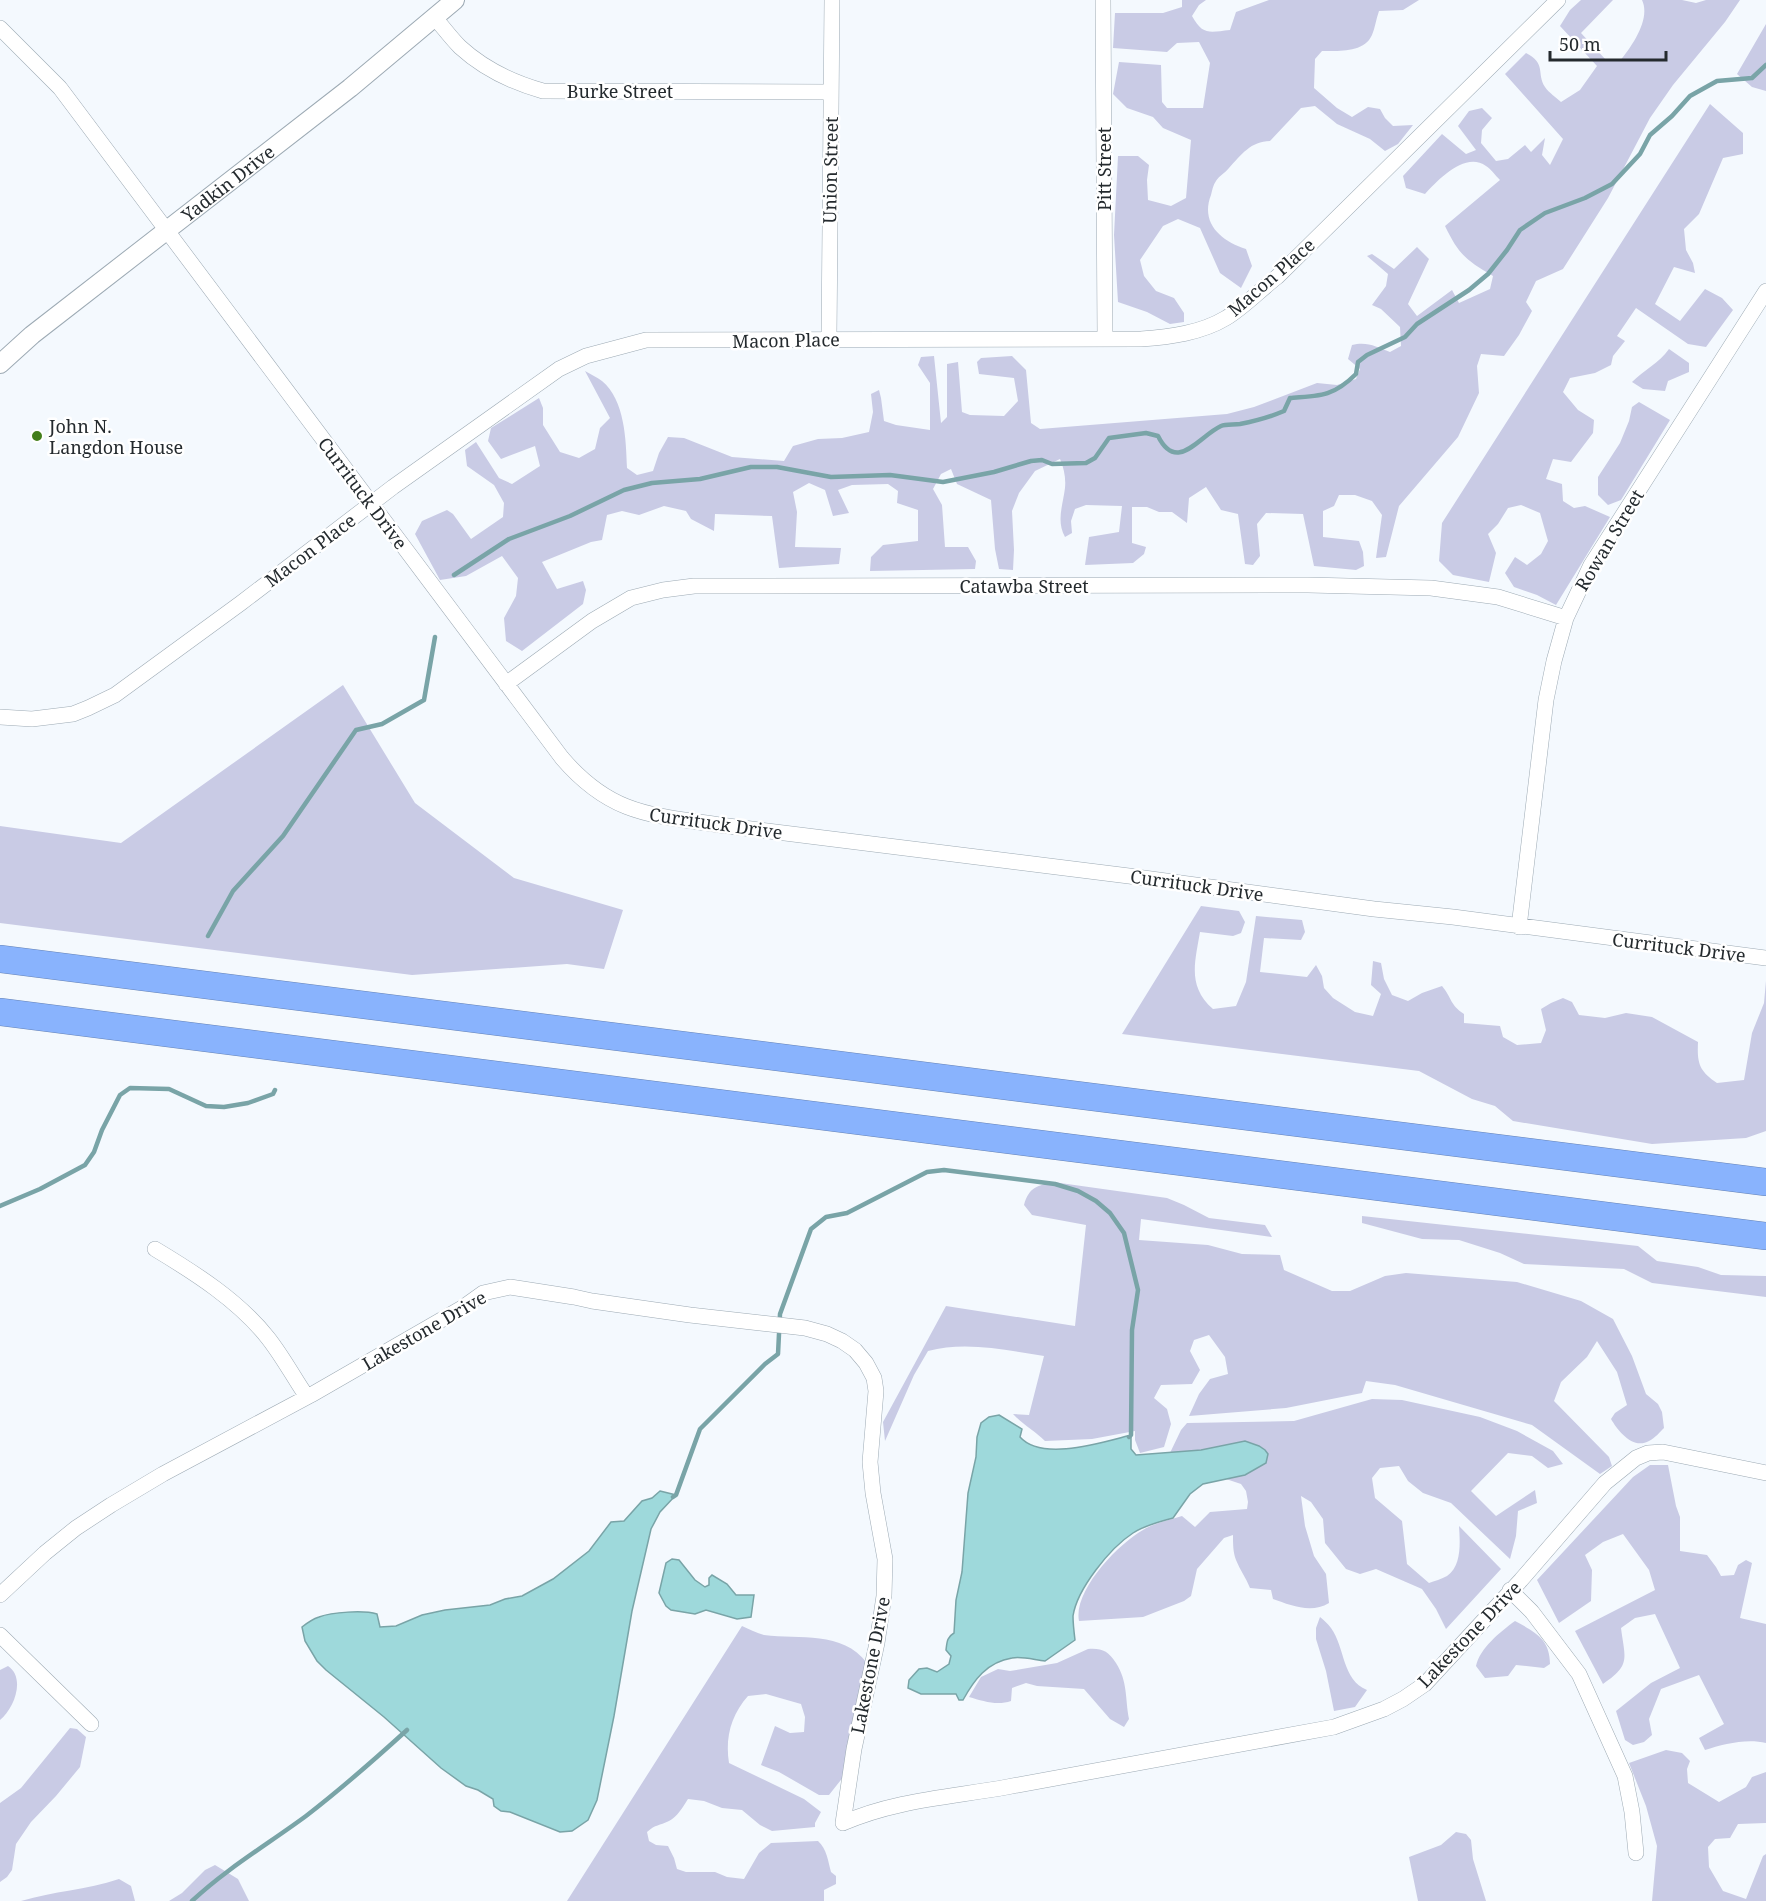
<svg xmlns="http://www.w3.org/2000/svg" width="1766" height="1901" viewBox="0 0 1766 1901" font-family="'Noto Serif',serif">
<rect width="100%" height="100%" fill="#f4f9fe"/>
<path fill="#c9cbe5" d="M1182 0H1206L1199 5 1192 16C1203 36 1210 32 1230 30L1236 12 1269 0H1419L1403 10 1379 11C1376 19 1375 28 1372 35 1364 53 1338 51 1322 51L1315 59 1314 88 1337 108 1352 117 1368 107 1380 109 1385 118 1393 126 1413 125 1398 144 1385 151 1370 139 1337 124 1315 106 1301 108 1270 141C1251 141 1241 155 1229 168 1225 173 1219 176 1216 181 1213 185 1212 191 1211 195 1200 223 1221 241 1246 249L1252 266 1241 288 1220 273 1200 228 1178 219 1163 226 1140 260 1144 276 1156 291 1174 298 1184 313V322L1170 324 1147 312 1118 302 1114 235 1118 156H1138L1149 165 1147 180 1148 200 1171 206 1186 198 1191 140 1163 128 1153 117 1127 108 1113 94 1119 62 1161 65 1162 102 1167 108H1203L1210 63 1199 42 1177 43 1167 52 1113 48 1115 13H1163L1182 7Z
M1581 0H1613L1581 33 1606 60 1620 61C1632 46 1651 19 1642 0H1682L1696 3 1706 0H1740L1725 22 1673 85 1650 118 1608 198 1563 269 1536 281 1526 302 1532 311 1519 335 1504 356 1481 354 1477 366 1479 393 1458 437 1399 506 1386 557 1376 558 1382 515 1372 501 1355 495H1339L1334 506 1323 511V537L1359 541 1363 552 1364 566 1356 570 1314 566 1303 514 1266 513 1257 524 1260 556 1253 565 1245 564 1238 514 1221 510 1206 487 1189 498 1187 523 1172 512H1159L1147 507H1132V543L1146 547 1144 554 1133 563 1085 565 1089 537 1119 532 1122 506 1086 505 1075 509 1071 521 1072 533 1065 537C1056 521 1063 505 1065 488 1066 478 1064 468 1060 459L1035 471 1019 493 1012 511 1014 550 1013 570 999 569 995 549 991 500 957 484 951 469 941 474 933 489 942 505 945 547H968L976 561 975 569 870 571 871 557 883 545 918 541V510L897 503 898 491 888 484 852 485 838 490 849 513 833 516 825 490 809 483 793 492 797 512 795 547 841 548 839 564 779 568 772 516 715 514 714 531 691 519 686 511 664 506 639 515 622 511 607 515 602 540 591 542 542 562 557 589 583 581 586 590 583 604 522 651 506 641 504 618 516 596 518 578 502 556 466 576 440 580 415 534 422 521 447 510 453 514 471 539 503 517 504 503 494 485 467 466 465 450 476 442 499 478 512 484 540 466 535 446 501 459 488 441 491 428 539 398 543 408V425L560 452 579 458 595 449 600 428 610 418 585 371C590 374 597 377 602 381 625 400 626 440 627 468L637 475 653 471 659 453 668 437 684 438 732 457 784 461 793 446 818 439 842 438 869 432 873 412 871 394 879 390 881 398 884 421 896 425 930 430V383L918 365 921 357 934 356 941 423 947 417V364L958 362 962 412 970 415 1004 416 1018 401 1014 378 979 374 977 362 981 358 1012 356 1026 370 1031 423 1040 429 1227 414 1254 407 1317 383 1337 385 1356 379 1360 369 1348 359 1352 345C1367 341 1377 347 1390 352L1401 346 1400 327 1381 309 1372 305 1386 286 1388 274 1367 256 1372 254 1394 269 1417 247 1429 259 1408 304 1417 316 1452 290 1459 303 1490 289 1493 276C1466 260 1459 255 1445 226L1500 180C1495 175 1491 169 1486 166 1465 151 1438 180 1425 194L1406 188 1403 176 1442 134 1466 154 1476 150 1458 126 1469 111 1482 108 1492 118 1482 130 1481 143 1496 161 1508 159 1525 145 1531 152 1545 138 1542 155 1550 165 1563 139 1505 74 1526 53C1547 64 1536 73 1545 87 1549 93 1556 97 1561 102L1580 90 1597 66 1560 26 1570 10Z
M1766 24V91L1752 87 1737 74Z
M1710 104 1743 133V154L1723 158 1699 214 1684 229 1686 250 1693 263 1695 273 1674 267 1655 304 1680 321 1705 289 1722 298 1733 310 1706 347 1688 344 1636 308 1617 336 1625 341 1613 356 1611 365 1595 373 1570 378 1563 392 1578 410 1594 420 1593 433 1571 462 1553 459 1546 479 1562 484 1563 501 1574 508 1585 506 1610 517 1556 605 1537 595 1514 587 1505 573 1515 557 1527 565 1541 554 1548 541 1540 513 1521 505 1508 508 1498 524 1488 534 1496 553 1489 582 1453 575 1439 561 1442 523Z
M1669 349 1689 363V372L1668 381 1665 391 1643 389 1632 382C1644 370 1659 363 1669 349Z
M1639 402 1670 420 1621 500 1608 505 1598 495V477L1620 443 1629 421 1632 407Z
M343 685 415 803 514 878 623 910 604 969 567 964 412 975 0 923V826L121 843Z
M1201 906 1239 911 1245 922 1241 933 1233 936 1200 932C1195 962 1187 986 1213 1009L1236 1006 1246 982 1256 916 1302 920 1305 932 1301 940 1264 938 1260 972 1307 977 1316 965 1322 976 1324 988 1333 998 1355 1012 1373 1016 1381 994 1371 985 1373 961 1381 963 1384 979 1392 995 1408 1001 1422 993 1442 986C1452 998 1450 1005 1464 1014V1023L1500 1026 1503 1037 1517 1045 1541 1043 1546 1030 1541 1009 1551 1003 1563 998 1572 1002 1579 1015 1605 1018 1626 1013 1652 1017 1698 1042C1697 1063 1699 1071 1717 1083L1744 1080 1752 1033 1764 1003 1766 981V1131L1746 1138 1652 1144 1513 1121 1495 1106 1472 1099 1419 1071 1122 1034Z
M1053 1182 1167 1198 1184 1205 1209 1218 1265 1225 1272 1237 1141 1219 1139 1240 1208 1245 1242 1254 1280 1255 1284 1270 1332 1291H1350L1385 1276 1406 1273 1517 1282 1581 1301 1613 1319 1632 1356 1646 1394 1658 1404 1662 1412 1664 1428C1660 1432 1655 1438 1649 1441 1633 1450 1618 1431 1611 1419L1615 1413 1627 1405 1617 1372 1597 1341 1587 1357 1561 1382 1554 1401 1609 1457 1612 1466 1600 1474 1532 1425 1395 1385 1366 1381 1362 1393 1286 1408 1189 1416 1199 1394 1210 1379 1228 1374 1225 1357 1209 1335 1194 1340 1190 1351 1200 1370 1192 1384 1161 1385 1154 1398 1167 1409 1171 1424 1164 1447 1140 1453 1135 1440V1431L1092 1439 1045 1441C1035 1431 1023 1425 1013 1414L1029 1415 1044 1356C1006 1350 965 1341 928 1351L914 1375 885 1441 883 1422 946 1306 1075 1326 1086 1225 1032 1215 1024 1205C1029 1187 1037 1186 1053 1182Z
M1362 1216 1638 1246 1657 1261 1698 1267 1721 1275 1766 1276V1297L1652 1283 1624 1269 1524 1264 1500 1253 1459 1240 1422 1239 1362 1223Z
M1372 1399 1402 1400 1480 1417 1517 1431 1553 1451 1563 1464 1548 1468 1532 1456 1508 1453 1471 1491 1496 1516 1535 1490 1537 1503 1518 1511 1516 1536 1510 1559 1451 1503 1423 1493 1408 1481 1399 1466 1380 1468 1372 1478 1375 1498 1402 1521 1407 1564 1429 1583C1434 1581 1442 1579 1447 1576 1462 1566 1460 1542 1459 1526L1501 1569 1446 1629 1436 1609 1422 1589 1376 1569 1360 1574 1346 1569 1325 1543 1323 1519 1311 1502 1301 1496 1305 1526 1314 1556 1326 1574 1329 1603C1311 1614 1290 1605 1273 1599L1271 1590 1250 1588C1246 1578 1240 1570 1236 1560 1233 1552 1233 1544 1233 1535L1224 1538 1197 1569 1191 1596 1184 1601 1143 1617 1079 1621C1073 1591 1118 1544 1143 1530 1154 1523 1170 1520 1182 1516L1195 1527 1210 1512 1247 1509 1248 1502 1246 1491 1241 1484 1214 1475 1169 1455 1181 1430 1187 1423 1294 1421Z
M1650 1465H1668L1676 1506 1680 1517V1551L1707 1555 1716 1567 1721 1576 1734 1575 1738 1565 1746 1560 1752 1563 1740 1618 1766 1624V1743C1747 1738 1723 1744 1705 1750L1699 1738 1724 1724 1699 1675 1661 1689 1649 1719 1652 1735 1644 1742 1633 1745 1625 1740 1616 1711 1651 1683 1680 1668 1655 1614 1635 1618 1621 1628C1625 1659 1631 1665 1603 1684L1575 1631 1655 1590 1649 1570 1623 1534 1603 1542 1585 1555 1592 1570 1591 1601 1559 1623 1537 1580 1633 1477Z
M1320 1617C1324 1620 1328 1624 1331 1628 1345 1647 1342 1680 1367 1690L1355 1707 1334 1711 1326 1671 1316 1639V1628Z
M1515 1621C1535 1632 1550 1639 1550 1664L1544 1668 1516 1665 1508 1676 1485 1678 1476 1666C1480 1648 1500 1632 1515 1621Z
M742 1626C749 1629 757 1633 764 1635 800 1640 842 1630 867 1663L844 1776 829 1795H819L779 1772 761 1765 775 1726 790 1733 804 1732 805 1717 801 1704 766 1694 748 1696C731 1715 725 1738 729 1763L804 1799 821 1812 815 1823V1827L772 1831 760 1825 742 1810 722 1808 704 1801 688 1799C683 1807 677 1817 669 1821 659 1826 656 1824 647 1832L649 1841 656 1845 668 1846 674 1858 677 1869 686 1872H715L727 1877 744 1879 759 1853 771 1843 818 1841C827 1849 828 1861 831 1872L836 1876V1884L824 1890V1901H567Z
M1088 1649C1102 1648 1108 1651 1116 1663 1128 1682 1125 1698 1129 1719L1124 1727 1110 1719 1084 1689 1037 1686 1026 1683 1012 1688 1011 1701C997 1706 983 1701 969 1697L981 1677 998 1669 1010 1671 1057 1663Z
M8 1666C26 1678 14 1709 0 1720V1670Z
M70 1728 77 1729 86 1737 80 1767 56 1796 31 1822 16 1844 12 1870 7 1877 0 1882V1803L21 1788Z
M1666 1750 1682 1753 1690 1761 1687 1769 1688 1783 1719 1802 1746 1787 1752 1777 1766 1772V1823L1738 1824 1730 1838 1715 1839 1708 1847 1709 1867 1723 1891 1746 1899 1763 1856 1766 1854V1901H1652L1657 1846 1646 1806 1629 1763Z
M1456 1832 1466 1834 1471 1840 1473 1859 1486 1901H1418L1409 1857 1441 1845Z
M215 1865 238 1879 249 1901H169L182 1893 205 1870Z
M119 1879 131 1886 135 1901H21C54 1891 86 1890 119 1879Z"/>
<path fill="#9ed9db" stroke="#79a4a7" stroke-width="1.5" d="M999 1415 1022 1429 1020 1437C1042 1462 1103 1442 1131 1435V1449L1136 1455 1201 1450 1245 1441 1259 1446 1265 1450 1268 1454 1266 1463 1245 1475 1203 1484 1190 1494 1173 1518C1159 1522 1145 1525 1133 1533 1110 1548 1077 1589 1073 1616 1073 1624 1074 1632 1075 1640L1045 1661C1035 1660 1022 1656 1012 1658 987 1662 974 1680 963 1700H959L956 1694H921L908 1688 909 1680 919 1669 927 1668 937 1672 949 1664 951 1656 946 1650C947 1642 947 1637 954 1633L956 1600 962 1572 968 1493 976 1457 977 1437 981 1423 989 1417Z
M660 1491 676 1495 660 1512 651 1529 632 1611 614 1716 597 1800 588 1820 572 1831 560 1832 510 1812 501 1811 494 1806 493 1799 478 1790 466 1786 441 1768 384 1717 326 1670 317 1661 305 1641 302 1627C307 1623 313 1619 319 1617 332 1612 364 1610 377 1614L380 1627 396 1626 422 1615 445 1610 490 1605 505 1599 522 1596 553 1579 589 1551 611 1522 624 1521 642 1501 652 1498Z
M672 1559 679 1560 695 1580 705 1587 709 1585V1578L712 1575 727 1584 736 1595H754L751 1617 737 1619 706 1610 695 1614 671 1610 666 1606 659 1593 666 1563Z"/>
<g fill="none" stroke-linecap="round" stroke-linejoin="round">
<path stroke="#79a4a7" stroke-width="4.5" d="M454 575 509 539 570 516 624 490 652 483 700 479 751 467H777L831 477 890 475 943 482 994 472 1031 461 1042 460 1052 464 1086 463 1095 458 1109 438 1146 433 1158 436C1177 474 1199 436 1221 426 1226 424 1234 425 1240 424 1255 421 1270 417 1284 411L1290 398C1321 396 1334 396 1356 374L1358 362 1367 355 1405 337 1417 324 1469 290 1488 274 1507 250 1520 230 1545 213 1585 198 1612 184 1640 154 1650 135 1672 116 1690 96 1717 81 1752 78 1766 65
M208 936 233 891 283 836 356 730 382 724 424 700 435 637
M0 1206 40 1189 85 1165 94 1152 102 1130 120 1095 130 1088 169 1089 206 1106 224 1107 248 1103 273 1094 275 1090
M673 1497 676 1495 700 1429 765 1364 778 1354 780 1314 811 1229 826 1217 847 1213 927 1172 944 1170 1055 1184 1078 1191 1096 1201 1110 1213 1124 1233 1138 1290 1132 1330 1131 1435 1129 1437
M192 1901C226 1869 268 1844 306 1816 341 1789 374 1760 407 1730"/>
<g stroke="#9daab4" stroke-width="16">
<path id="minor" d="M1103 0 1105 339
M435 18C443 27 451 38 460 47 484 69 511 82 543 91L831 92
M0 28 60 88 562 758C611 815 651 815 720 825L1129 876 1374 909 1453 917 1766 958
M829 339 832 0
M506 684 592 621 631 598 663 590 694 586 1308 585 1431 588 1498 597 1566 618
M0 717 32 719 73 714 88 708 115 695 241 603 393 487 559 369 586 356 646 340 1141 339C1170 337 1201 333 1226 318 1244 307 1260 290 1277 277L1558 0
M1519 927 1546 700 1554 661 1566 618 1591 565 1766 291
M155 1249C195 1273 239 1301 268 1338 283 1357 294 1378 307 1397
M1510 1590 1532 1612 1579 1674 1625 1776 1632 1812 1636 1853
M0 1595 45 1553 76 1528 111 1505 163 1474 311 1395 462 1308 483 1293 510 1287 574 1297 592 1301 690 1315 805 1328 827 1334 842 1341 855 1350 866 1363 874 1378 876 1391 870 1462 873 1493 885 1559 884 1596 877 1643 854 1749 843 1823
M0 1635 91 1724
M843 1823C895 1800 952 1797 1007 1787 1116 1767 1225 1747 1334 1727L1384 1709 1403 1699 1425 1684 1521 1580 1605 1483 1636 1458 1648 1453 1663 1452 1766 1473"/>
</g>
<g stroke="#9daab4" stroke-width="20">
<g id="tertiary">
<path id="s1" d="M0 364 32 335 350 88 455 0"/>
</g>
</g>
<g stroke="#6683b5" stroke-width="28">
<path id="motorway" d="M0 959 1766 1182
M0 1012 1766 1236"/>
</g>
<use href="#minor" stroke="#fff" stroke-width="15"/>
<use href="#tertiary" stroke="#fff" stroke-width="18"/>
<use href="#motorway" stroke="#89b3fd" stroke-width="27"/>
</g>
<circle fill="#437e1a" stroke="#fff" stroke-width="2" cx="37" cy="436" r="6"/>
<g text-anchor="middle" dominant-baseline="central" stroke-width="5" stroke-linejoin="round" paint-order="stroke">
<g font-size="18" fill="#242a2e" stroke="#fff">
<text x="620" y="91">Burke Street</text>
<text transform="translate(1104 169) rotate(-90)">Pitt Street</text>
<text transform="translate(830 170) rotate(-89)">Union Street</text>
<text stroke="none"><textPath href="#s1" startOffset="291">Yadkin Drive</textPath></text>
<text transform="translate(1271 277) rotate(-41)">Macon Place</text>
<text transform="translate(786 340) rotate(-1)">Macon Place</text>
<text transform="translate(363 493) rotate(53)">Currituck Drive</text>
<text transform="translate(1609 540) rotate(-59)">Rowan Street</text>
<text transform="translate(310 550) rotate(-37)">Macon Place</text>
<text x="1024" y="586">Catawba Street</text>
<text transform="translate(716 823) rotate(8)">Currituck Drive</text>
<text transform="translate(1197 885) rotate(8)">Currituck Drive</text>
<text transform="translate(1679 947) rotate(7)">Currituck Drive</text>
<text transform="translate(424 1330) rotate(-30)">Lakestone Drive</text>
<text transform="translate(1469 1634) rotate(-46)">Lakestone Drive</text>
<text transform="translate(870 1665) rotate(-79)">Lakestone Drive</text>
</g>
<g font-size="18" fill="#242a2e" stroke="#fff" text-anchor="start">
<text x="49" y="426">John N.<tspan x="49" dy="21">Langdon House</tspan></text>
</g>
</g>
<path d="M1550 51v9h116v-9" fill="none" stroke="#242a2e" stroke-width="3"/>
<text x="1559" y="51" font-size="18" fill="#242a2e" stroke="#ffffff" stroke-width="4.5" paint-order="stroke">50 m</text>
</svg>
